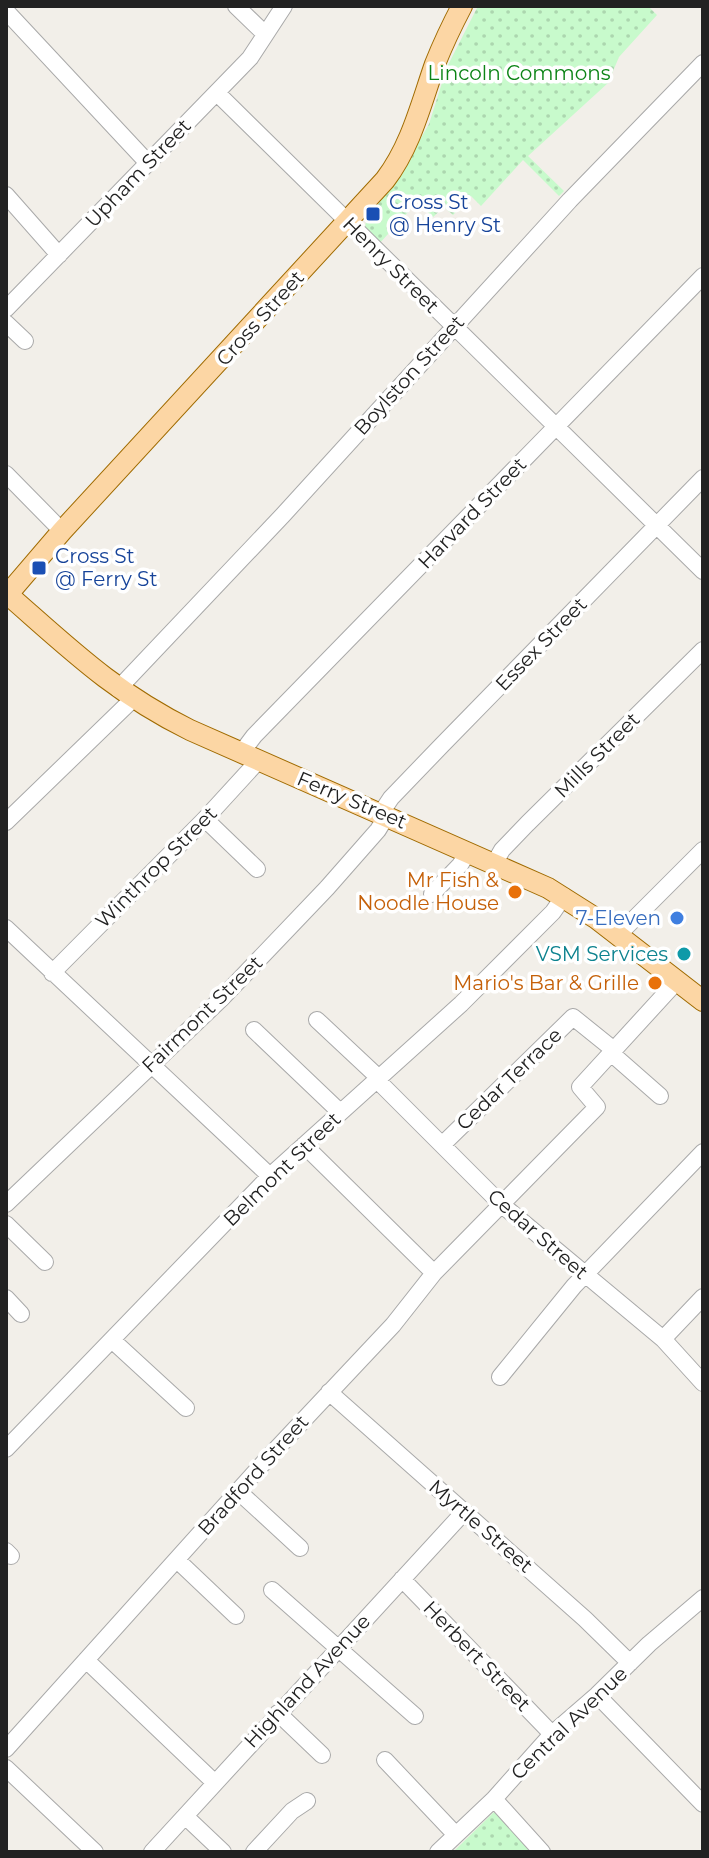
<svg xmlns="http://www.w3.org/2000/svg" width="709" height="1858" viewBox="0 0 709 1858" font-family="Montserrat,sans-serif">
<defs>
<pattern id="park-dots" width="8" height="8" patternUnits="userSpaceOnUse" patternTransform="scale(2)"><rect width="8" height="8" fill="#c8facc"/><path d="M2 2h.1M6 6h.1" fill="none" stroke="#acd6af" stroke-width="1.8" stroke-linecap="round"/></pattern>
</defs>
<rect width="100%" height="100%" fill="#f2efe9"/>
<path fill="url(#park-dots)" d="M478 6H648L657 15 619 57 608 83 528 156 564 191 559 196 523 160 481 206 471 196 453 215 444 207 433 217 417 202 379 244 365 228 366 221 402 171 429 124 447 67Z
M494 1812 533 1852H453Z"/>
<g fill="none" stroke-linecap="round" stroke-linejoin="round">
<g stroke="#a9a9a9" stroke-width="18">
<path id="minor" d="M236 6 265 34
M6 11 147 162
M217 93 703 571
M6 195 59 255
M6 309 250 58 284 6
M6 323 25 341
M6 474 62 531
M118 689 283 515 570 200 703 63
M242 752 254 736 703 276
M381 813 391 798 442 745 703 478
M205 819 257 869
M6 822 133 699
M494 864 502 850 527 824 703 650
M432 894 460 865 468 852
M6 928 270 1176
M617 936 703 850
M52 973 205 819 259 760
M317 1020 379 1078
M254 1030 340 1112
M611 1053 660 1096
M377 1080 501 1204 663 1339 703 1383
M304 1145 434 1273
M442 1145 573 1017 614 1050
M6 1204 221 999 327 888 378 830 387 815
M6 1224 45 1262
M6 1298 21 1314
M663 1339 703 1297
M112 1340 186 1408
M500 1377 574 1286 703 1152
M329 1392 585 1619 630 1663
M6 1449 270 1176 461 1004 553 912 564 896
M238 1491 300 1548
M6 1551 11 1556
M177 1560 236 1616
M402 1579 552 1734
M272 1590 415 1716
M86 1660 214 1782
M597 1695 703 1804
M278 1713 322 1755
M6 1749 266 1460 393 1325 434 1273 597 1107 580 1087 677 981
M385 1760 456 1835
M6 1768 95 1852
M494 1799 542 1852
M185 1816 223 1852
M152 1852 464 1512
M254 1852 292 1811 307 1801
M438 1852 494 1799 552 1734 597 1695 649 1644 703 1598"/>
</g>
<g stroke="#a06b00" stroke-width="22">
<path id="major" d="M6 593C69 648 113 692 190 730L548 888 597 919 703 1001
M8 594 62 531 385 180C411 146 421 104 435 64 443 44 452 25 462 6"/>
</g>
<use href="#minor" stroke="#fff" stroke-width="16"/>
<use href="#major" stroke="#fcd6a4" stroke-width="20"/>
</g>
<g fill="#1a4fb4" stroke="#fff" stroke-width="3">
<rect x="365" y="206" width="16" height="16" rx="4"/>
<rect x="31" y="560" width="16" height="16" rx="4"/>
</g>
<g fill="#e8710a" stroke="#fff" stroke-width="3">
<circle cx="515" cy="892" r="8"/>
<circle cx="655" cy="983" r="8"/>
</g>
<circle fill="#3f7fe0" stroke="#fff" stroke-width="3" cx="677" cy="918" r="8"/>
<circle fill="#0f9aa8" stroke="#fff" stroke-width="3" cx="684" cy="954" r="8"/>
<g text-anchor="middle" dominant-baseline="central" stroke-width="7" stroke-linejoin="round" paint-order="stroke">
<g font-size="20" fill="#0c8416" stroke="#fff">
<text x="519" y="73">Lincoln Commons</text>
</g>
<g font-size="20" fill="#222" stroke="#fff">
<text transform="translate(138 173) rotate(-46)">Upham Street</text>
<text transform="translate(391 265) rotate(45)">Henry Street</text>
<text transform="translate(260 318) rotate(-48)">Cross Street</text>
<text transform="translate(409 375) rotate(-48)">Boylston Street</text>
<text transform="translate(472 513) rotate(-46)">Harvard Street</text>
<text transform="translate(541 644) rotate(-46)">Essex Street</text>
<text transform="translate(597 755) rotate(-45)">Mills Street</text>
<text transform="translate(352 800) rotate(23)">Ferry Street</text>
<text transform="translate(156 867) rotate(-45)">Winthrop Street</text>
<text transform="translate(202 1014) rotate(-44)">Fairmont Street</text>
<text transform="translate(509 1079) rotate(-44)">Cedar Terrace</text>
<text transform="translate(282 1169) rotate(-44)">Belmont Street</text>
<text transform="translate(538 1234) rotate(41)">Cedar Street</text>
<text transform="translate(253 1475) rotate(-48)">Bradford Street</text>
<text transform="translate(481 1526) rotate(41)">Myrtle Street</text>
<text transform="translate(477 1656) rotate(46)">Herbert Street</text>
<text transform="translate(307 1681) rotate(-47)">Highland Avenue</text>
<text transform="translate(569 1723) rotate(-44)">Central Avenue</text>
</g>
<g font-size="20" fill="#164399" stroke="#fff" text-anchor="start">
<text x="389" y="202">Cross St<tspan x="389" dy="23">@ Henry St</tspan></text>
<text x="55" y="556">Cross St<tspan x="55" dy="23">@ Ferry St</tspan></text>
</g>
<g font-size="20" fill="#c56008" stroke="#fff" text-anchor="end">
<text x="499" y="880">Mr Fish &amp;<tspan x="499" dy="23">Noodle House</tspan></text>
<text x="639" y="983">Mario's Bar &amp; Grille</text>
</g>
<g font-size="20" fill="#366cbe" stroke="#fff" text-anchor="end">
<text x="661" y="918">7-Eleven</text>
</g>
<g font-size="20" fill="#0d838f" stroke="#fff" text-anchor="end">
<text x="668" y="954">VSM Services</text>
</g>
</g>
<rect width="709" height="1858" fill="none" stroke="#222222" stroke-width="16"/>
</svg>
